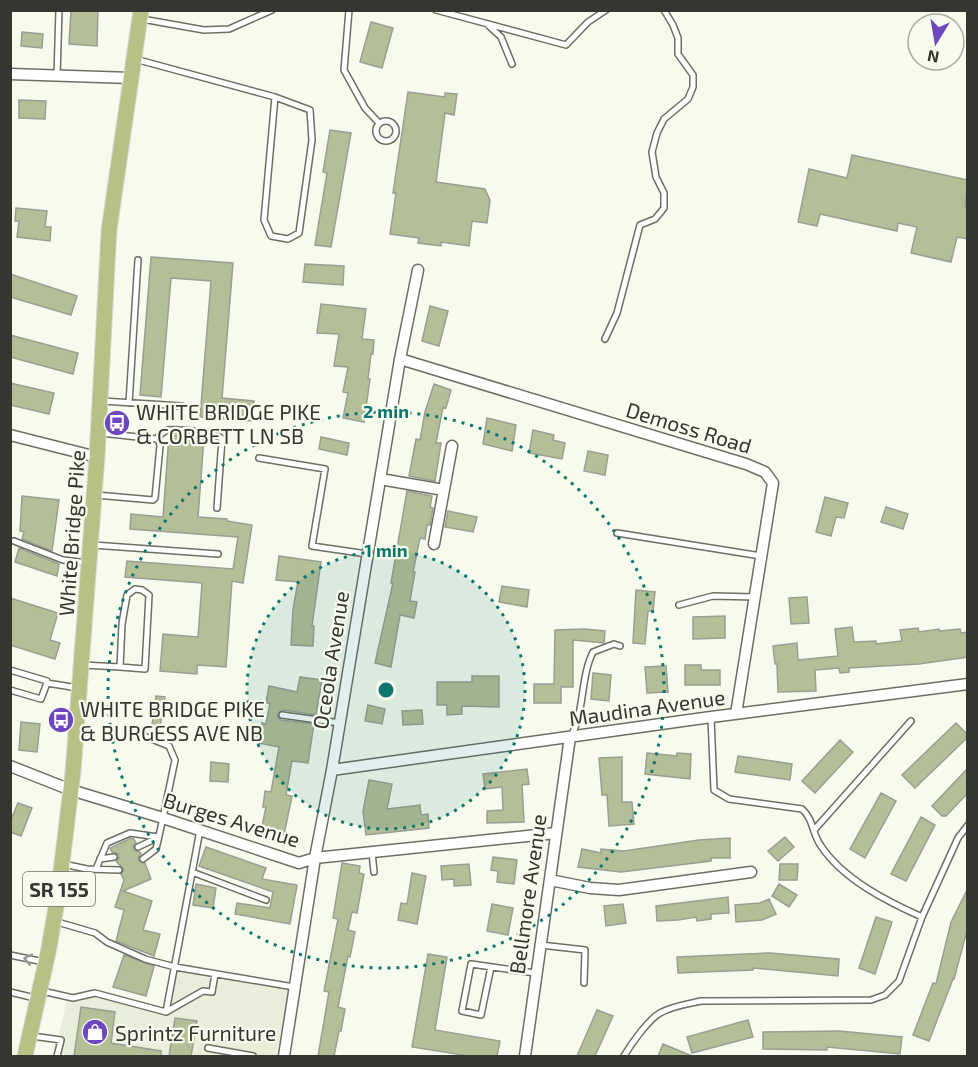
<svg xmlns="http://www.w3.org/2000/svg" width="978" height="1067" viewBox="0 0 978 1067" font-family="'Exo 2',sans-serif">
<rect width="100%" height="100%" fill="#f7fbee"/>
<path fill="#e9eedb" d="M176 969 288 989 277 1056H54L67 1000 74 1001 96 996 168 1015Z"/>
<path fill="#b4be97" stroke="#9b9e92" stroke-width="1.5" d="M71 10H98L97 46 69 44Z
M371 22 393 28 382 68 360 62Z
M22 32 43 34 42 48 21 46Z
M408 92 445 97V93L457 94 454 115 445 113 436 182 485 189 490 200 487 223 472 221 469 246 441 242V246L418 243 419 238 390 234 396 193H393Z
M19 100 46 101 45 119 19 118Z
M330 130 351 133 331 247 315 245 327 173 323 172Z
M852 155 968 180 965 207 968 208V239L957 237 951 262 911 253 917 227 898 223 897 231 820 214 817 226 798 222 809 169 847 178Z
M16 208 47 211 45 227H51L50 241 17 237 19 221H15Z
M151 257 233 263 222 398 254 401 253 421 200 417 211 281 171 278 161 397 140 395Z
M305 264 344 266 343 285 303 282Z
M10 274 77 296 71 315 10 297Z
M321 304 366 309 362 339 374 340 373 354H371L368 379H370L364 422 343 418 348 393 343 392 348 367 334 366 339 334 317 333Z
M430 306 448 311 439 346 422 341Z
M10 335 78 353 73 374 10 357Z
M10 383 54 393 49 414 10 405Z
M434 384 451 390 446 408 443 407 436 443H441L435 481 409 476 416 439 420 440 425 412Z
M487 418 516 425 512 451 483 444Z
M533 430 554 435 553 440 565 443 562 459 529 453Z
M169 435 204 438 198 517 227 519V521L252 525 243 583 232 581 226 667 197 665V674L160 671 163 634 198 637 202 583 125 577 127 561 233 569 238 537 130 529 131 514 163 517Z
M321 437 349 443 347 455 319 449Z
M588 451 608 455 605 475 584 471Z
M407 491 432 496 430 507 433 508 430 525H427L425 539 420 538 413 572H415L410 601 417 602 414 618 400 615 391 667 375 663 393 583H391Z
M22 496 59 500 52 551 22 539 24 532 20 531Z
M825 497 848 503 844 518 836 517 831 536 816 532Z
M886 507 908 514 903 529 881 522Z
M448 511 477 517 473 532 445 527Z
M19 548 59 564 57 576 15 562Z
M279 556 321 562 312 626H314L313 646 291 645 293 609 298 582 276 580Z
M502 586 529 590 527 607 499 602Z
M636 590 655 592 653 611H648L645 644 633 643Z
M807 597 809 623 791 624 789 598Z
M10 598 58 613 50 640 60 643 55 659 10 645Z
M725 616V638L693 639V617Z
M852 627 854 642 876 641V644L902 641 900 630 918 628 919 632 939 629V631L960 629 961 633 968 632V657L919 664 849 668V672L840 673 839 668 815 670 816 691 778 692 777 664H775L773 646 797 643 798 660 838 656 835 629Z
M585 629 605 631 604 643 573 640V687H561V703H534V684H554L555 630Z
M685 665H701V670H720V685H685Z
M666 666 668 692 647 693 645 667Z
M593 673 611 675 609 701 591 699Z
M472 676H499V707L462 706V714L447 715V705H437V682H472Z
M300 677 322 680 316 715 283 710 277 714 278 717 281 720 314 724 308 763 292 761 286 795 292 796 284 835 261 831 266 807H263L265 791 271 792 279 747 258 743 262 723 266 724 270 703H266L269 686 297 692Z
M156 696 165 697 159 733 151 732Z
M368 705 385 709 382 724 365 721Z
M422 710 423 724 403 725 402 711Z
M21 722 40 724 37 752 19 750Z
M956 723 968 735V737L915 788 902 775Z
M840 740 853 752 815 793 802 781Z
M647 753 677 756V753L691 754 690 779 645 774Z
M738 756 792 764 790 780 735 772Z
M622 757V802H632L634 824 609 826 607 795H602L599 758Z
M211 762 229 764 228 782 210 781Z
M968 768V793L946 816H942L932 806Z
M527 769 529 784 522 785 524 822 487 823V811L503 810 502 787 485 789 483 774Z
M369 780 392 784 387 809 420 805 421 815 428 814 429 828 366 835 363 811Z
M881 793 896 801 865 858 850 849Z
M18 803 32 808 21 836 10 832V822Z
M921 817 935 825 906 881 891 874Z
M785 837 794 847 778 861 768 851Z
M131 838 134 839 136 843 133 846 134 850 140 852 141 854 138 858 139 861 145 863 151 879 123 891 152 901 143 930 160 934 154 956 116 941 124 910 115 907 124 880 121 874 124 870 116 861 119 858 118 854 112 852 110 848Z
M730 838V858H711V861L621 872 578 867 582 849 601 853V849L624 851 699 840Z
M206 847 266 868 262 879 297 885 290 924 235 914 237 903 270 908 273 892 199 866Z
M493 857 517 860 514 884 497 882 498 871 491 870Z
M342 863 360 866 359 873 364 874 357 913 352 912 348 930 355 932 350 957 348 956 338 1007 345 1009 341 1031H339L334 1056H318L329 992 324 991 338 919 333 918Z
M469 864 471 885 454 886V879L442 880 441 866Z
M780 864H798L797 880H779Z
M412 873 426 876 417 924 398 920 401 903 407 904Z
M196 884 216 888 213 908 193 905Z
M779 884 797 895 789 907 772 896Z
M968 888V927L954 979H953L929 1041 913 1035 933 983 936 984 951 922Z
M728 897 729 913 711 914V919L697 921 696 917 678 920 657 921 656 906Z
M769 899 776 914 762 920 736 922 735 905 760 903Z
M492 904 513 908 508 935 487 931Z
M623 904 626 923 606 926 604 906Z
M876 917 892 922 875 974 859 968Z
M770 953 839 959 838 976 753 968V970L678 973 677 957Z
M428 954 447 957 435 1030 500 1041 497 1056H469L412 1047Z
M124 955 154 966 146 996 113 987Z
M81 1007 115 1012 111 1043 161 1051V1056H74Z
M597 1010 613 1016 595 1056H577Z
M175 1018 197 1021 191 1056H169Z
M748 1020 753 1037 692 1053 687 1037Z
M839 1031 902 1037 900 1054 827 1047V1050L763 1049V1032Z
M663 1044 692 1056H658Z"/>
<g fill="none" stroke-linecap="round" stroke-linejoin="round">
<g stroke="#6c6f64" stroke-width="8">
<path id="lane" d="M349 10 344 70 365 108 379 123
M436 10 566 45 588 22 606 10
M142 19 204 30 229 29 272 10
M488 25 501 37 512 64
M135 59 275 97 310 110 312 140 299 233 288 239 271 236 264 220 275 97
M57 76 59 10
M376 131a10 10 0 1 1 20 0a10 10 0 1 1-20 0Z
M605 339 617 313 640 225 655 219 664 208V193L656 177 652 152 657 133 664 119 688 99 693 87V75L678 54V38L673 25 664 10
M102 401 182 406
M129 403 138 260
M156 439C160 435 163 431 168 430 179 429 216 432 222 439L217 508
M259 458 325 469 312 546 367 554
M96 495 153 500 155 498 160 446 159 441 156 439 101 433
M617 533 761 556
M14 541 63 560 88 563
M93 545 218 554
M135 589 142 590 149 595 145 669 120 667 122 624 127 595Z
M679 605 713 596 755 597
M83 665 120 667
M10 670 47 681V683
M10 690 41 699 47 683 78 688
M282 715 340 723
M711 718 714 790 729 799 802 809C814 820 812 834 821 846 843 879 886 901 922 917
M571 736C585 711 580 678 593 652L614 644 620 646
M815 829 911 721
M138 847 157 838
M372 852 374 872
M100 859 114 857
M143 859 156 849 163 818 175 760 169 746 144 736
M63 864 87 869 119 870
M96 869 107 843 130 833 158 837
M192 872 266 900
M54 921 95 933 107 942 145 959 175 967 294 987
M541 945 585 950 584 983
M10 955 44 962
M491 967 481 1015 462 1011 471 964 535 973
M42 991 73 998 95 993 166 1012 203 991 212 992 215 974
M10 992 35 998
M166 1012 200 830
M32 1036 61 1040 57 1056
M208 1048 253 1056
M624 1056C631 1044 648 1020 660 1013 672 1006 688 1004 701 1001L871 1000 885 995 899 981 922 917 958 838 968 825"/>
</g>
<g stroke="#6c6f64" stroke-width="13">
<path id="street" d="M10 74 131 78
M400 359 746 464 765 472 773 483 736 714
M10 435 97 457
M380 479 444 490
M434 544 452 446
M10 766 71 790 163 818 299 863 315 858 556 833
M332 770 711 717 968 684
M550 880 590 888 619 890 751 872
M284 1056 315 858 332 770 400 359 418 270
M525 1056 570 737"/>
</g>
<g stroke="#dbdbda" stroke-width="17">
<path id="primary" d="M25 1056 48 953 58 896 73 772 97 457 109 230 141 10"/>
</g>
<use href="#lane" stroke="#fff" stroke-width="5"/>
<use href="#street" stroke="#fff" stroke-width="10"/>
<use href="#primary" stroke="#b5c185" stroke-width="15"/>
</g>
<defs><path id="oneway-chevron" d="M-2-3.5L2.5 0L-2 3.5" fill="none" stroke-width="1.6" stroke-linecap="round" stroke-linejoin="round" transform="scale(1.5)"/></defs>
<use stroke="#9a9a98" href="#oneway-chevron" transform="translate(28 959) rotate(-168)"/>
<circle cx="386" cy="690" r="139" fill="#0f766e" fill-opacity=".12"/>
<g fill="none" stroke="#0f766e" stroke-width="3" stroke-dasharray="3 6">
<circle cx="386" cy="690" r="139"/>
<circle cx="386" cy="690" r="278"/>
</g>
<defs>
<g id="bus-disc" transform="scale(1.35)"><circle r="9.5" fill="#6c47c0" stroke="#f7fbee"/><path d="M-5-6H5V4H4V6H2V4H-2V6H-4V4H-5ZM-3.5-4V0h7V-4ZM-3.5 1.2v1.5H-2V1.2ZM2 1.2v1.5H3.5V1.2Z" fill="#fff"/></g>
<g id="shop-disc" transform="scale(1.35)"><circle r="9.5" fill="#6c47c0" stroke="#f7fbee"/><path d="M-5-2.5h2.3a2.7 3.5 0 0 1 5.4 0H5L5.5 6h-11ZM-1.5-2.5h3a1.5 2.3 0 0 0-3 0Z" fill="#fff"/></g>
</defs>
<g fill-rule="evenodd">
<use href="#bus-disc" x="117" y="423"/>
<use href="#bus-disc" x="61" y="720"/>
<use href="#shop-disc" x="95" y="1032"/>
</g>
<g text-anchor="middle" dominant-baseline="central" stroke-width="4.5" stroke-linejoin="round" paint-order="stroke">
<rect fill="#f7fbee" stroke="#6f716a" stroke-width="1.5" x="23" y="872" width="72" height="34" rx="4.5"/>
<g font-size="20" font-weight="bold" fill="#353631">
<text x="59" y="889">SR 155</text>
</g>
<g font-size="21" fill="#353631" stroke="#f7fbee" text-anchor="start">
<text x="136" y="411">WHITE BRIDGE PIKE<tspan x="136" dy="24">&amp; CORBETT LN SB</tspan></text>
<text x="80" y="708">WHITE BRIDGE PIKE<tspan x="80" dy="24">&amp; BURGESS AVE NB</tspan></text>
<text x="115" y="1032">Sprintz Furniture</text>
</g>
<g font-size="21" fill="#353631" stroke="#f7fbee">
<text transform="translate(689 427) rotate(17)">Demoss Road</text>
<text transform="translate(71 533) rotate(-86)">White Bridge Pike</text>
<text transform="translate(330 660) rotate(-81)">Oceola Avenue</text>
<text transform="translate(647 707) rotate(-8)">Maudina Avenue</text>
<text transform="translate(232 819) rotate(17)">Burges Avenue</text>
<text transform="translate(527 894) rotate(-82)">Bellmore Avenue</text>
</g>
</g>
<circle cx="386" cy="690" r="9" fill="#0f766e" stroke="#f7fbee" stroke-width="3"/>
<g font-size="18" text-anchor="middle" font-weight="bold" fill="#0f766e" stroke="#f7fbee" stroke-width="4.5" stroke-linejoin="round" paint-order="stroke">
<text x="386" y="418">2 min</text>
<text x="386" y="557">1 min</text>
</g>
<rect width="978" height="1067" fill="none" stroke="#353631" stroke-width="24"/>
<g transform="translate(936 42) rotate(191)"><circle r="28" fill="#f7fbee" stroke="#a9aca2" stroke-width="1.5"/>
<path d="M0-4.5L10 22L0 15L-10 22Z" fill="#6c47c0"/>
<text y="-9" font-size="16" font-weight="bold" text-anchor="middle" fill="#353631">N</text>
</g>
</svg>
